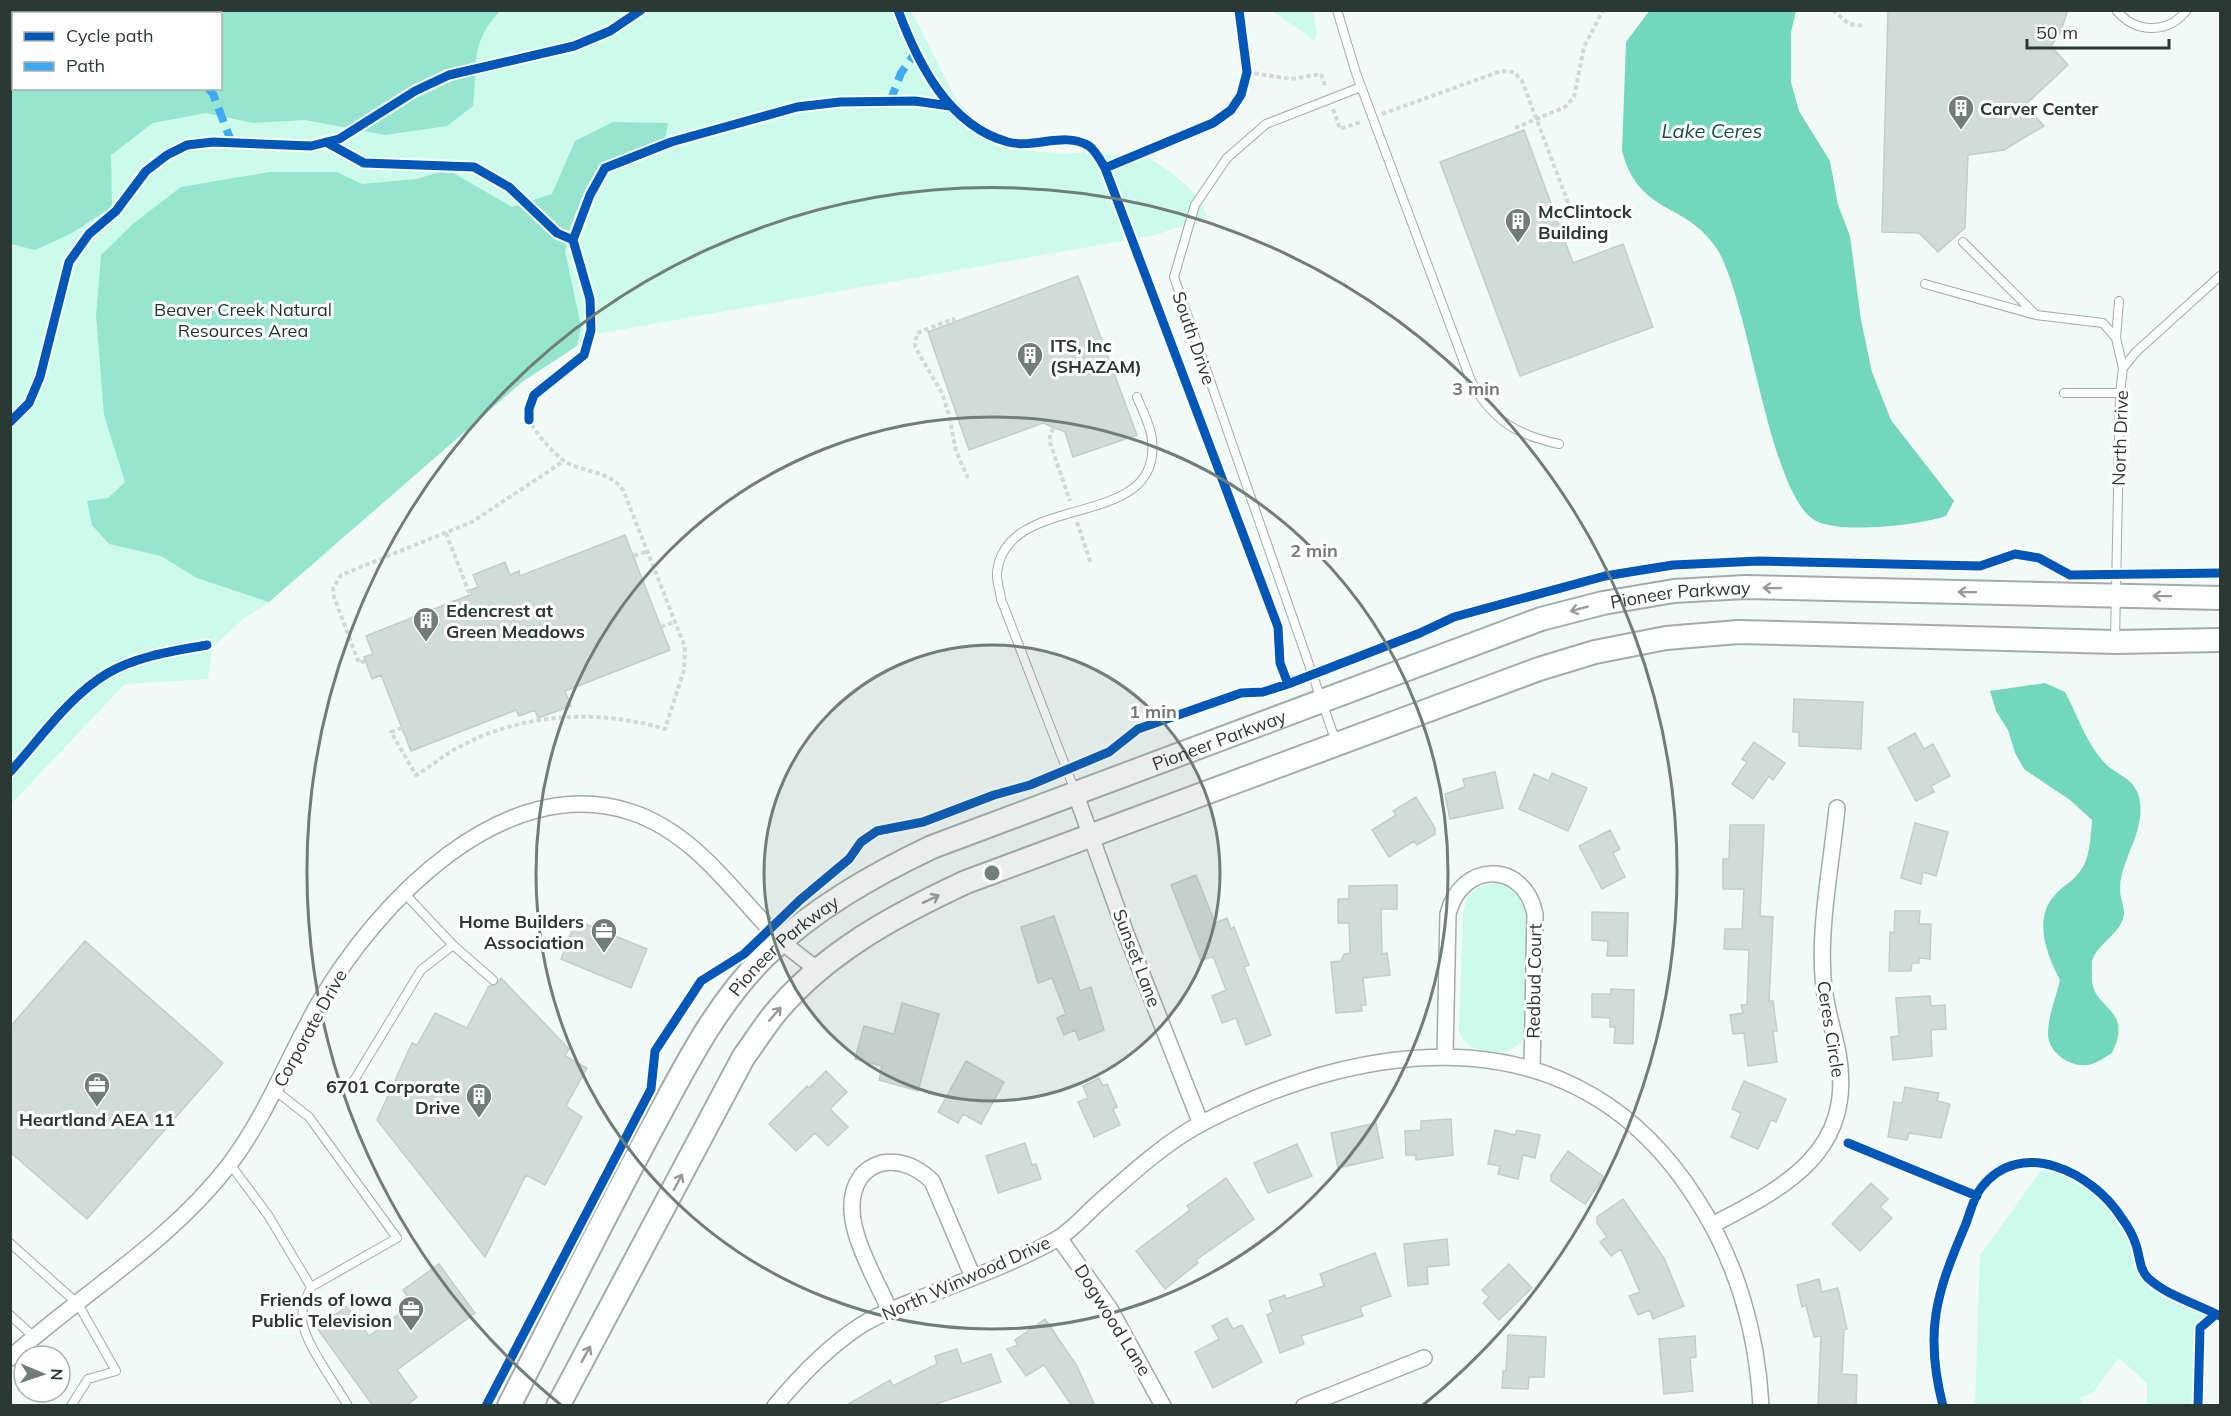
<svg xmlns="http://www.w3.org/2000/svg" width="2231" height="1416" viewBox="0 0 2231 1416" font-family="Mulish,sans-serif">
<rect width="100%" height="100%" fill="#f2faf8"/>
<path fill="#ccfaeb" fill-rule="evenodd" d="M11 11H911L955 97 990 138 1019 150 1063 154 1096 151 1128 158 1144 155C1171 172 1195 186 1207 216L1156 235 596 334 522 382 269 602 243 619 212 648 208 679 125 684 11 804ZM14 14H220V88H14Z
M1272 11H1313L1317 34 1314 40Z
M1500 882C1517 888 1523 899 1528 915L1523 1039C1511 1060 1467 1055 1459 1032L1463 913 1467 898 1478 887Z
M2043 1168C2086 1173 2118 1206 2134 1245 2139 1258 2138 1271 2149 1283 2162 1298 2191 1307 2209 1316L2196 1327 2194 1405H2147V1383L2119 1358 2092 1393 2080 1398 2083 1405H1975L1980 1255Z"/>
<path fill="#96e5cf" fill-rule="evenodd" d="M10 11 11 10 500 11C469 44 478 64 473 106L447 126 385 135 305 120 253 123 206 113 153 123 111 155 112 207 72 233 35 250 11 244ZM14 14H220V88H14Z
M613 122 668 123 665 139 619 156 599 167 586 188 571 225 565 251 581 327 577 346 522 382 269 602 197 578 161 556 109 544 92 525 87 501 108 498 125 482 104 415 96 315 101 255 134 223 181 187 270 172H337L362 184 416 179 448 170 512 207 552 194 575 141Z"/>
<path fill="#73d7bd" d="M1650 10 1796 11 1791 32V82L1799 111 1830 161 1838 205 1850 236 1861 320 1872 372 1891 420 1954 501 1946 516C1920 525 1841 534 1816 521 1769 497 1750 302 1717 249 1686 201 1639 216 1622 151L1626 42Z
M2045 683 2065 692C2077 714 2085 740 2102 760 2115 776 2137 777 2140 802 2144 833 2123 856 2120 886 2119 895 2124 904 2124 913 2123 932 2100 942 2093 958 2091 963 2092 971 2092 976 2090 1010 2135 1006 2112 1053 2106 1056 2099 1062 2092 1064 2074 1070 2048 1054 2048 1034 2048 1015 2056 998 2060 980 2047 956 2033 919 2054 896 2062 886 2074 881 2081 870 2090 858 2091 834 2092 820L2070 800 2024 769 2015 753 2008 730 1996 711 1990 691Z"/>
<path fill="#d1dcd8" stroke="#c3cdca" stroke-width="1.5" d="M1888 10H2068L2060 33 2051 46 2068 65 2025 105 2044 126 2004 150 1968 155 1965 228 1938 252 1919 233 1882 232Z
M1524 130 1573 263 1623 244 1653 327 1520 376 1440 162Z
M1078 276 1137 435 1073 457 1065 432 1043 423 969 450 928 332Z
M625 535 670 650 565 691 571 706 538 718 535 710 519 716 516 710 411 751 381 675 372 679 364 657 373 654 366 636 472 594 470 590 478 587 473 575 505 562 510 575 519 571 520 576Z
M1794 699 1863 702 1861 749 1799 746V732H1793Z
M1915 733 1924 749 1933 744 1950 776 1931 786 1934 792 1916 801 1888 748Z
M1754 742 1785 763 1773 780 1769 776 1753 799 1732 784 1747 762 1742 759Z
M1495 772 1503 808 1450 819 1445 794 1465 787 1463 779Z
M1552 773 1587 788 1568 831 1519 809 1534 774 1549 781Z
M1416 797 1435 828V834L1417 845 1414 841 1389 857 1372 830 1396 815 1393 811Z
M1915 823 1948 832 1936 876 1923 872 1921 884 1901 878Z
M1730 825H1764L1760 916 1773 917 1769 1001H1773L1777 1031H1773L1777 1062 1748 1066 1744 1033 1733 1034 1730 1015 1743 1013 1741 1005H1747L1749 950 1724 949 1725 929H1742L1744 889H1723V859H1729Z
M1610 830 1620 849 1613 853 1625 877 1602 889 1579 846Z
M1196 875 1215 923 1227 918 1231 929 1234 927 1249 965 1244 967 1271 1035 1246 1045 1236 1018 1222 1023 1212 996 1226 990 1213 956 1201 961 1171 885Z
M1397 885V909H1381L1382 954 1387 953 1390 975 1363 978 1366 1005H1361L1362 1011 1336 1013 1331 962 1341 961 1344 954 1350 953 1349 923H1338V899H1349V886Z
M1895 911H1920L1919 924H1931L1930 959 1919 958V963H1912L1911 971H1889L1890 932 1894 933Z
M1592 912 1628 913 1627 956H1607L1608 941 1592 940Z
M1054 916 1080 991 1091 987 1104 1030 1079 1040 1075 1030 1064 1035 1057 1018 1066 1014 1052 978 1038 983 1021 927Z
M576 920 647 949 631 988 561 959Z
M85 941 223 1063 87 1219 10 1152V1027Z
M501 978 569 1049 565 1056 587 1068 566 1106 582 1117 545 1185 526 1175 485 1257 377 1120 412 1043 417 1045 435 1013 467 1028 489 986 495 985Z
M1611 989 1634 990 1633 1044 1614 1043 1615 1027H1610V1018L1592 1017V994H1611Z
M1930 996 1931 1006 1945 1005 1946 1029 1931 1030 1932 1056 1893 1060 1891 1037 1899 1036 1896 998Z
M902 1003 939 1014 918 1091 879 1080 882 1066 855 1059 864 1026 894 1034Z
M966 1061 1004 1082 981 1124 963 1114 958 1123 938 1112Z
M826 1071 847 1092 830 1109 848 1127 828 1146 815 1133 796 1151 769 1124 807 1086 809 1088Z
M1099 1078 1103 1086 1107 1084 1117 1107 1113 1109 1120 1125 1094 1137 1078 1102 1088 1098 1083 1086Z
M1744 1081 1786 1099 1776 1122 1771 1120 1758 1149 1731 1137 1741 1113 1732 1109Z
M1905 1087 1939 1093 1937 1101 1950 1104 1941 1138 1909 1133 1907 1140 1888 1137 1894 1102 1902 1103Z
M1451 1119 1453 1155 1416 1160V1155H1406L1405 1131 1421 1130V1121Z
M1376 1123 1383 1158 1338 1168 1331 1133Z
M1495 1130 1515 1135 1517 1130 1540 1135 1535 1158 1523 1155 1518 1179 1498 1174 1500 1166 1488 1164Z
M1025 1143 1032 1165 1036 1164 1041 1179 998 1193 986 1156Z
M1297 1144 1312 1176 1268 1193 1254 1163Z
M1568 1151 1604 1177 1585 1204 1551 1181V1175Z
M1226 1178 1254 1219 1196 1260 1198 1263 1165 1289 1136 1251 1190 1210 1187 1206Z
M1871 1183 1888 1199 1880 1207 1892 1218 1860 1251 1832 1224Z
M1623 1199 1664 1258 1684 1306 1653 1319 1650 1310 1638 1315 1629 1296 1640 1292 1621 1249 1611 1256 1600 1242 1607 1237 1597 1223V1217Z
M1447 1239 1449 1265 1427 1267 1428 1284 1408 1286 1404 1244Z
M1375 1253 1391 1296 1360 1307 1363 1316 1301 1336 1304 1344 1280 1353 1267 1315 1273 1312 1269 1301 1285 1295 1286 1299 1324 1286 1320 1274Z
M439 1264 475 1313 397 1370 417 1397 406 1406H373L317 1328 347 1306 369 1336 413 1304 403 1290Z
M1509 1264 1532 1288 1499 1320 1483 1303 1489 1297 1482 1290Z
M1819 1279 1822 1292 1838 1288 1847 1329 1844 1330 1842 1374 1857 1375 1856 1406H1818L1821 1336 1814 1337 1806 1305 1802 1307 1797 1285Z
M1227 1318 1233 1329 1242 1325 1262 1362 1213 1388 1195 1352 1219 1339 1212 1326Z
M1045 1319 1077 1366 1095 1406H1072L1044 1365 1026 1376 1007 1349 1018 1345 1015 1340Z
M1508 1335 1546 1337 1544 1377H1529L1528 1389 1502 1388 1503 1371H1506Z
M1695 1336 1696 1357 1690 1358 1693 1391 1664 1394 1659 1339Z
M957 1349 962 1364 991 1354 1001 1382 930 1406H845L890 1380 893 1386 937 1364 935 1356Z"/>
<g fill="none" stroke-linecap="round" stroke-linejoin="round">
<g stroke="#a2aca9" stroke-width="10">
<path id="lane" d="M1337 10 1356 73 1471 381C1492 420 1516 435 1559 444
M2116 10C2136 34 2168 34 2187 10
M1963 242 2035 314
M1925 284 2036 315 2103 323 2116 338 2123 368
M2116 338 2119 301
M2064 393H2120
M2115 640 2120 393 2123 368 2136 352 2220 276
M1336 742 1174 277 1195 205 1227 158 1266 124 1361 87
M1075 791 1001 599C1000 590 996 580 997 572 1007 489 1162 533 1152 440 1151 426 1142 410 1137 397
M405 894 453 945 493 980
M353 1082 421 970 453 945
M230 1164 268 1215 311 1287 397 1238 309 1117 276 1091
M10 1243 78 1304 116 1371 88 1379 71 1406
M311 1287C306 1298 302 1307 302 1319 304 1343 335 1383 348 1406
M10 1315 34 1337"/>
</g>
<g stroke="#a2aca9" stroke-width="18">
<path id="street" d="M1075 792 1127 936 1201 1124
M1445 1056 1448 914C1461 861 1524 860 1535 914L1532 1069
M1712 1225C1786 1187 1856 1151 1838 1053 1833 1027 1824 1003 1823 977 1819 925 1832 860 1837 808
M1059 1238 1110 1309 1163 1406
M890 1311C874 1274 835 1215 860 1178 864 1171 874 1165 882 1163 902 1160 917 1167 932 1181L973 1277
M10 1358C83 1292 168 1244 229 1165 267 1115 288 1057 319 1003 377 903 503 770 631 812 695 833 734 893 779 939 791 950 805 960 818 970
M775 1406C800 1376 828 1347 860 1326 880 1313 904 1305 926 1296 969 1279 1016 1262 1057 1239 1071 1231 1084 1216 1096 1205 1129 1176 1165 1142 1204 1122 1377 1034 1578 1015 1695 1197 1736 1259 1757 1332 1761 1406
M1304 1406 1424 1358"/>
</g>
<g stroke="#a2aca9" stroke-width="26">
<g id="secondary">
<path id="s1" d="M509 1406C556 1314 602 1221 651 1130 684 1069 715 1005 765 956 813 909 873 875 932 847L1541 619 1603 603 1674 591 1745 587 2220 598"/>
<path d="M558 1406 743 1058C753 1044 762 1030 772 1017 822 954 895 915 966 882L1539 669 1595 652 1666 638 1738 632 2115 642 2220 640"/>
</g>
</g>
<path stroke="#d5d8d7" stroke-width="4" stroke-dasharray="4.5 3" stroke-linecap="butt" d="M1833 10 1849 24 1865 26
M1247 72 1291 79 1321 74 1326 88
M1333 109 1340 129 1361 122
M1382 114 1501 71 1514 72 1522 81 1569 205
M1515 128 1565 107 1574 97 1584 47 1603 10
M955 322 953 319 917 333 915 347 942 393 949 415 956 451 968 478
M1053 428 1049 440 1070 501
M1077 522 1091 564
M446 533 470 595
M634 556 648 551
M661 627 674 622
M365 661 359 663 334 597 333 588 341 575 472 522 564 461
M402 728 391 732 416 775C432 766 446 753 463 745 524 713 599 709 665 729L684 670 685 647 624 492C611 469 582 474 563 460 550 450 537 434 529 420"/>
<use href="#lane" stroke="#fdfefe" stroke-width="8"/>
<use href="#street" stroke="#fdfefe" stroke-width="15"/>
<use href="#secondary" stroke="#fdfefe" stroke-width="22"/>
<path stroke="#3fa9f5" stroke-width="8" stroke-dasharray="15 8" stroke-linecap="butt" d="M155 10 156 14
M208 88 213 94 231 141
M890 102 901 73 916 52"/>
<g stroke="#fff" stroke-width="13">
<path id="cycleway" d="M898 10C918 64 949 126 1008 142 1034 149 1065 131 1089 146 1095 150 1101 161 1105 168L1278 627 1280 663 1288 684
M326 142 364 163 474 167 509 187 557 233 573 240
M1105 168 1213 123 1231 110 1241 95 1247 72 1239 10
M529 420V409L534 395 584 355 591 330 590 299 573 240 590 195 605 168 671 142 797 107 840 102 915 101 950 106
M10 422 29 403 40 377 69 262 89 234 116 211 146 171 167 155 187 145 213 142 311 146 339 139 415 91 449 75 574 46 610 31 641 10
M10 772C40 739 69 696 108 673 137 656 174 651 207 645
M1848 1143 1977 1196
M486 1406 651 1089 655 1051 701 981 744 954 800 900 849 859 861 842 877 831 923 822 994 795 1030 785 1109 752 1138 729 1241 693 1263 692 1288 684 1420 633 1454 617 1605 576 1673 565 1759 561 1980 566 2015 554 2039 558 2070 575 2220 573
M1943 1406C1924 1332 1936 1294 1965 1226 1970 1214 1973 1198 1981 1188 2021 1136 2093 1173 2121 1217 2127 1225 2133 1235 2136 1245 2140 1256 2139 1269 2148 1278 2167 1296 2198 1304 2220 1316
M2198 1406 2200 1328 2216 1314"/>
</g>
<use href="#cycleway" stroke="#0057b8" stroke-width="9"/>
</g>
<defs><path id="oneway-shaft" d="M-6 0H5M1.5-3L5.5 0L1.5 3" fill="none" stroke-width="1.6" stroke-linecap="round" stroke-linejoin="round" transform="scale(1.5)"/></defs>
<g stroke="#949c99">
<use href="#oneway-shaft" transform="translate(1772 588) rotate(-179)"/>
<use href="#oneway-shaft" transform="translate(1967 592) rotate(-179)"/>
<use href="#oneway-shaft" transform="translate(2162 596) rotate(-179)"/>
<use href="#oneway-shaft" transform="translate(1579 609) rotate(165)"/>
<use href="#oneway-shaft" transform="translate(931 899) rotate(-25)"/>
<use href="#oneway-shaft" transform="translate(775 1014) rotate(-49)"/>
<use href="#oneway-shaft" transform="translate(678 1182) rotate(-62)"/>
<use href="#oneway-shaft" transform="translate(586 1354) rotate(-61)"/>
</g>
<circle cx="992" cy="873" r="228" fill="#707d79" fill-opacity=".12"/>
<g fill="none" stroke="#707d79" stroke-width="3">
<circle cx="992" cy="873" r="228"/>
<circle cx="992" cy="873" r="456"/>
<path d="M561 1405A685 685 0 1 1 1423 1405"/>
</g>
<defs>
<g id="building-pin" transform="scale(1.35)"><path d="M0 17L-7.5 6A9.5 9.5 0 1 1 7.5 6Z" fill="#707d79" stroke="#fff"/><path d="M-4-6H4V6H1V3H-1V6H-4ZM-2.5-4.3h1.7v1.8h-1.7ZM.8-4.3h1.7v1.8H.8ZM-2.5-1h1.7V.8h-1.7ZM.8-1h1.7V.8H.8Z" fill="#fff"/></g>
<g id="office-pin" transform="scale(1.35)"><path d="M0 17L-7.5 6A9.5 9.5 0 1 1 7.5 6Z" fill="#707d79" stroke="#fff"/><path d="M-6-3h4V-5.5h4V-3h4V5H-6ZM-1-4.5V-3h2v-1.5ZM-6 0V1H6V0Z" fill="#fff"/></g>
</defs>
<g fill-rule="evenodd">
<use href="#building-pin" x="1961" y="108"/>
<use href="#building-pin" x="1518" y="221"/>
<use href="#building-pin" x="1030" y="355"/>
<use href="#building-pin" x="426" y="620"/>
<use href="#office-pin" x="604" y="931"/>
<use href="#office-pin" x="97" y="1085"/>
<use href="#building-pin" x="479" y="1096"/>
<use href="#office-pin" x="411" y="1309"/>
</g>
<g text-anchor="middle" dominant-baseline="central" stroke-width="6" stroke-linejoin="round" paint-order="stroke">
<g font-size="18" font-weight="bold" fill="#2a3934" stroke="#fff" text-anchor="start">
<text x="1980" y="108">Carver Center</text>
<text x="1538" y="211">McClintock<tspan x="1538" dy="21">Building</tspan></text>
<text x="1050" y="345">ITS, Inc<tspan x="1050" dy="21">(SHAZAM)</tspan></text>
<text x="446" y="610">Edencrest at<tspan x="446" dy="21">Green Meadows</tspan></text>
<text x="584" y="921" text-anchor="end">Home Builders<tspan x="584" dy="21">Association</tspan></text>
<text x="460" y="1086" text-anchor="end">6701 Corporate<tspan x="460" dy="21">Drive</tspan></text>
<text x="97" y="1119" text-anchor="middle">Heartland AEA 11</text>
<text x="392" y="1299" text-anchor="end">Friends of Iowa<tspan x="392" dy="21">Public Television</tspan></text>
</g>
<g font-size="18" fill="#1e352d" stroke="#fff">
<text x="243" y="309">Beaver Creek Natural<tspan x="243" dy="21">Resources Area</tspan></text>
</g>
<g font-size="18" fill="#2a3934" stroke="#fff">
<text transform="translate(1194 338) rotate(71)">South Drive</text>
<text transform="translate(2120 438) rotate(-88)">North Drive</text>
<text stroke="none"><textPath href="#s1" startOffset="1512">Pioneer Parkway</textPath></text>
<text stroke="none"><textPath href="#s1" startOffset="1026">Pioneer Parkway</textPath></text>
<text stroke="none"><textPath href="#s1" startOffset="540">Pioneer Parkway</textPath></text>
<text transform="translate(1137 958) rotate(69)">Sunset Lane</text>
<text transform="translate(1534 981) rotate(-89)">Redbud Court</text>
<text transform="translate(310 1028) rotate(-61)">Corporate Drive</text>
<text transform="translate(1831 1029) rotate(81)">Ceres Circle</text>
<text transform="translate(966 1278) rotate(-24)">North Winwood Drive</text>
<text transform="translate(1113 1320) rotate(58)">Dogwood Lane</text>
</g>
<g font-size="20" font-style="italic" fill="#174f40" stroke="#fff">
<text x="1712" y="130">Lake Ceres</text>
</g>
</g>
<circle cx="992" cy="873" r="9" fill="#707d79" stroke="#fff" stroke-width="3"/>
<g font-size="18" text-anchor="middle" font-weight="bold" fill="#707d79" stroke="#fff" stroke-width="6" stroke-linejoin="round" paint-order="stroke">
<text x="1476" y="395">3 min</text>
<text x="1314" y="557">2 min</text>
<text x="1153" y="718">1 min</text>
</g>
<rect width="2231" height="1416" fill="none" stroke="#2a3934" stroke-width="24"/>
<rect x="12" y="12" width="210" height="78" fill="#ffffff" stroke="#aab0ae" stroke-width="1.5"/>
<rect x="24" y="32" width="30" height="9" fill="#0057b8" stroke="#aab0ae" stroke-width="1.5"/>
<text x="66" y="42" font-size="18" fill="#2a3934">Cycle path</text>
<rect x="24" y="62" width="30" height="9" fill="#3fa9f5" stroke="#aab0ae" stroke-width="1.5"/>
<text x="66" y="72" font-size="18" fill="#2a3934">Path</text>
<g transform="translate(42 1374) rotate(92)"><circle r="28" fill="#ffffff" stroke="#aab0ae" stroke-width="1.5"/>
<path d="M0-4.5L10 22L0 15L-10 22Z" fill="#707d79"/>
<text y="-9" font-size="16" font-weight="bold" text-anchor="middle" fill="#2a3934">N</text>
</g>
<path d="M2027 39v9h142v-9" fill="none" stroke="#2a3934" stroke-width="3"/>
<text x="2036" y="39" font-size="18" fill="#2a3934" stroke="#ffffff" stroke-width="4.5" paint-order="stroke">50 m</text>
</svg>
